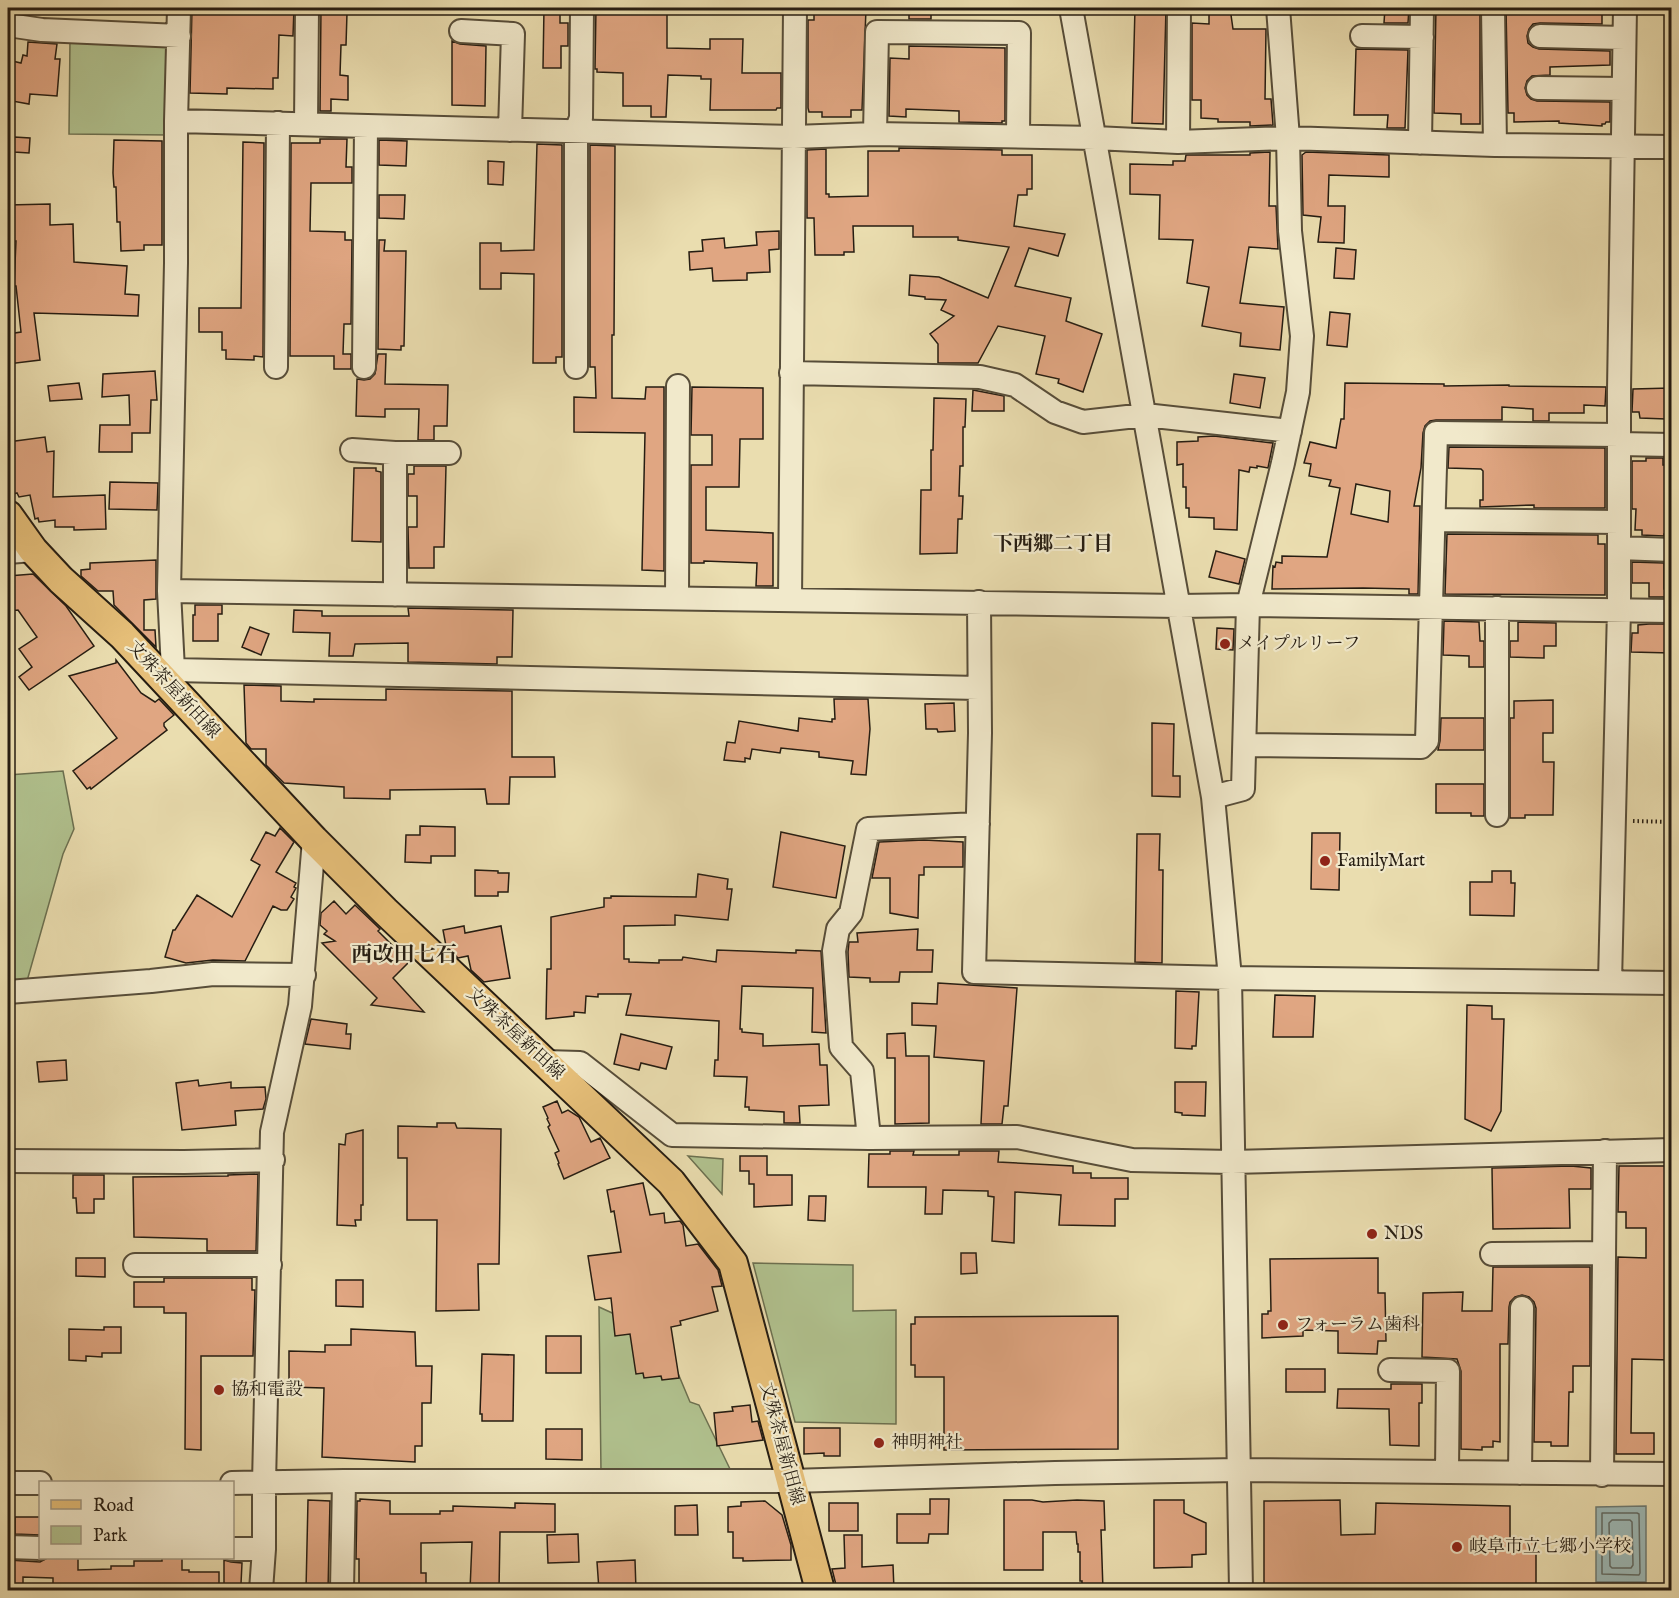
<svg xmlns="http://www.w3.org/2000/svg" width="1679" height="1598" viewBox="0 0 1679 1598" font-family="'IM FELL English','Noto Serif JP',serif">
<rect width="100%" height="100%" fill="#eaddaf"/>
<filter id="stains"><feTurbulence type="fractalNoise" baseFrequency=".00333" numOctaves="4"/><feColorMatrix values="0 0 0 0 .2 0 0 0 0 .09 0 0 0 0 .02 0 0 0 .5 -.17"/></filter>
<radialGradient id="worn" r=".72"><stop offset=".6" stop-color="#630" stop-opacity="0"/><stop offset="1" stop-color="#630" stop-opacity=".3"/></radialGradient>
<path fill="#b1c28f" stroke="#6c7050" stroke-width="1.5" d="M70 39 169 40V135L69 134Z
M63 771 74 829 63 854 27 981 8 984V775Z
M688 1156 723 1159 722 1194Z
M753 1263 853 1265V1311L896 1310V1424L795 1422Z
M599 1307 621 1317 677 1371 690 1402 699 1405 730 1469 601 1472Z"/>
<path fill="#9db9b6" stroke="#6d7b74" stroke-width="1.5" d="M1646 1506V1582H1596V1507Z"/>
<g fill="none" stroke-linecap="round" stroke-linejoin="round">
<path stroke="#626b64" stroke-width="1.5" d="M1602 1513H1637L1639 1514 1640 1573 1639 1575 1602 1574Z
M1612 1520H1630L1632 1522 1633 1565 1631 1568H1612L1610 1566 1609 1523Z"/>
</g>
<path fill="#e0a682" stroke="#261d12" stroke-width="1.5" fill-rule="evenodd" d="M192 8H242V11L279 12V8H294L293 36 279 35 278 78H273V89L227 88V94L190 93Z
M321 8H332V13H347L346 45H341L340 75 348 76V100L331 99V111H320Z
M544 8H560V23H568V46H561V68H543Z
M596 8H667V48L710 49V39H743L742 73H781V108H777L776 110H710L711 79H701V76L668 75 666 117H651V106H623V73L597 72V69H595Z
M821 8 866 9 862 110H851V117H822V112H809L808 108V20H814V13H821Z
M909 8H931V19H909Z
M1135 8H1166L1163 124 1132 123Z
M1209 8H1230L1233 29H1266L1265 99H1271L1273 125 1250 126V122H1218V119L1201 118V100H1192V23L1209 24Z
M1385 8H1409L1408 23H1384Z
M1436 8H1480V124H1461V114L1434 113Z
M1506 8H1602V24L1540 23 1533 24 1529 29 1527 36 1528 43 1533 47 1539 49 1610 51V65L1550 67V75L1532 76 1527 81 1525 88 1527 95 1531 99 1537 101 1610 102V122H1606L1605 124H1602V126L1559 123V121L1514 122V113H1508Z
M452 41 460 44 486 46 485 106 452 105Z
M28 42 57 44 55 59H60L57 96 30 94 29 104 12 101 14 89 8 88V60L21 63 23 55 27 56Z
M909 46 1005 48V121H1002V123L959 122V111L906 109V117L889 116 890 58 909 59Z
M1356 49 1408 50 1405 128H1387L1388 115H1354Z
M14 137 30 138 29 153 14 152Z
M320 139H347L346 167H352V183H311L310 231 345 232V240H352L351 324H344L343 354H351V369H334V356H290L291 143H320Z
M114 140 162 141V245H144V250L121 251 120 222H117L116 187H114L113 173Z
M379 140 407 141 406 166 379 165Z
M243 142 264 143 263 357 254 356V360L226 359V350H222V332H199V308H241Z
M537 144 562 145V357H556V363H533L534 274 501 273V289H480V243H501V251L534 250Z
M590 145 615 146 614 335H612V398L645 399 646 387H664V571L642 570 645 433 574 432V397L596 398 595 367H590Z
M899 148 1002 150V155H1032V189H1027V195H1018L1014 226 1065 234 1058 256 1029 248 1015 286 1071 298 1066 321 1102 334 1083 392 1058 383 1059 379 1036 374 1045 336 998 326 978 363H938V344L930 334 954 316 941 310 946 300 925 299V297L909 295 910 275 939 277 988 298 1009 247 958 240V237H913V226H853L854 252H844V255H815L814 218H807V150L826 149V194H829V197L868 196V151H899Z
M1270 152 1269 206H1276L1278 249 1249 247 1240 303 1284 307 1280 350 1240 346 1241 333 1202 326 1209 287 1187 283 1193 240 1159 239 1160 195 1130 194V164L1173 165V161H1185L1186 155H1250V153Z
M1306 152 1389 155V177L1329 175 1328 206H1345L1344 243 1318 242 1321 217 1303 215 1302 155Z
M488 161 504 162 503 185 488 184Z
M379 195H405L404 219 379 218Z
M50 204V225L73 224 74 262 127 266 125 294 139 295 138 316 34 313 40 360 8 364V334L21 332 16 286H14L16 241H8V205Z
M779 231V249L769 250 770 272 747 273V280L713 281 712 268 690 270 689 252 703 251 702 240 724 238 725 248 757 245 756 232Z
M379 240H385L384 251H406L404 346H401V350L378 349Z
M1336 248 1356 250 1354 279 1334 278Z
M1330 312 1350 314 1347 347 1327 345Z
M378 354H386L385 384 448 385 447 426H434V440H418L419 409H385V417L356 416 357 379 364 380 370 379 375 374Z
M155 371 157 400H151L150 433H132V452H99L100 425H130L129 395 102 397 103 374Z
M1234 374 1265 378 1260 408 1230 403Z
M79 383 82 399 50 401 48 386Z
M1345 383 1444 384V386L1509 385V386L1606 387 1605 406 1584 405V413H1549V421H1533V409L1502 407V420H1436L1430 421 1425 426 1423 433 1421 468 1414 506H1420L1418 594H1409V589L1363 588 1272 589 1273 566 1275 567 1276 562 1282 563V556L1327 557 1340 488 1329 486 1331 480 1309 476 1311 464 1304 463 1310 442 1336 448 1341 419H1344ZM1356 484 1390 491 1388 522 1351 514Z
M692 387 763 388V439H740L739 487H706V530L773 533V586H756L757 563 704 561V563H691V465H712V435H691Z
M1671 388V403H1666V419L1640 418 1639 412H1632L1633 389Z
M973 390 1004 396V411H972Z
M934 398 966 399 965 427H963V466H960L959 496H963L962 519H958L957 553 920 554 921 490H931V450H933Z
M1214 436 1273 443 1268 468 1257 466V468L1250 467 1249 472 1239 470 1237 530 1214 529V518L1189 517V508H1186V487H1183V464L1177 465V442L1198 441V437Z
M45 437 47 452 54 451 53 497 105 495 106 529 74 530V527H55V520L39 522 38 518 35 519 30 495 19 497 17 493 10 495 8 484V442Z
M1449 447 1605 448V508H1534V505L1480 507V500H1483V471L1481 469 1448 468Z
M1646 458H1663V465H1671V534H1664V536L1642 535V530H1635L1636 509H1632V461H1646Z
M414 466H446L444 547H434V568H409L408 527H417V496H408V474H414Z
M354 468H376V471L381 472V542L352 541Z
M110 482 158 483 157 510 109 509Z
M1447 534 1598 535V544H1605V595L1445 594Z
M1216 551 1245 559 1239 584 1209 577Z
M156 560V599L144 600V630H155L156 647 114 605 113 591H98L81 576V570L90 569V563Z
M1632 562 1664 563V589L1671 588V597H1649V583H1632Z
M33 574 66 606 94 646 29 690 19 677 32 667 19 649 37 637 18 610 8 611V576Z
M195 605H222V614H218V641H193V615H195Z
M408 608 513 610 512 657H497V664L408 662V643L355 644 353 656H329L330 633 293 632 294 610 322 611V616H409Z
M1444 621 1479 622 1480 641H1484V667H1469V656L1443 655Z
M1518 622 1556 623V646H1544V658L1510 657V641H1518Z
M1649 624H1671V653L1631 652 1632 633H1638V625Z
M250 627 269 634 261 655 242 647Z
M1217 628 1234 629 1233 650 1216 649Z
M116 660 141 693 155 702 159 699 174 715 164 723V726L167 730 91 789 90 787 87 789 73 771 117 738 69 676 116 663Z
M244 685 281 686V701L314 702V699L386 700V689L512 691V757H554L555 777H510L509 804H487L485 789 390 790V799L344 798V787L284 783 266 765V749H251L246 743Z
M834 699H868L870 729 866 775 851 774 853 761 819 757V752L781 748 780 753 752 749 750 759 745 758V762L724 760 727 742 735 743 739 721 798 731 799 718 832 722V719H835Z
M1553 700V733H1543V762H1554L1553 815H1525V818H1510V718H1514V701Z
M954 703 955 731 938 732 937 729H926L925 704Z
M1441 718H1484V750H1438L1440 741Z
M1152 723 1174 724 1173 776H1180V797L1152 796Z
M1436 784H1484V816H1471V813H1436Z
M420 826 455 827V856H431V863L405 862 406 835H420Z
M280 828 294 842 276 872 296 883 294 887 296 888 291 897 294 899 287 910H281L273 906 245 961 213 960 186 963 165 957 173 930H175L197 895 232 917 260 865 251 860 266 832 275 836Z
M781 832 845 846 836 898 773 887Z
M1312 833H1340L1339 890 1311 889Z
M1137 834H1160L1159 870H1163L1162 963 1135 962Z
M924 840 963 842V867H924V875H919L918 918 890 913V878H872L879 842Z
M475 870 498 871V873H509L508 892H498V896H475Z
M1492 871H1511V883H1515L1514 916 1470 915V882H1492Z
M698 874 728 879 727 889H732L728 920 675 915V925L624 926V959H629V962L659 963V960H682L683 957 716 962 717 950 796 953V950L821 951 826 1033 812 1032 813 988 742 986 740 1029H742V1032L763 1034V1046L819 1044 820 1065H827L829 1105 799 1106 800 1123H784V1112L749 1110V1107H745L747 1077 714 1076 715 1060H718L719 1021 626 1015 631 994H598V997L586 996 585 1013 574 1012V1016L546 1019 547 969H551V917L604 907V898H611V896L696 897Z
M334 901 346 914 355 905 380 929 378 931 409 962 393 978 424 1012 371 1005 377 998 322 943 335 941 324 934 327 931 320 925 321 913Z
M464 926 465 933 501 926 510 978 484 982 471 970 468 956 458 958 446 946 443 930Z
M918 929 917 950H933L932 972H900L899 982H870V978L849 977 848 952 849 942H858L857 933Z
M938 983 1017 988 1008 1106H1004L1002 1124H981L984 1061 934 1057 936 1026 912 1025V1003L937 1004Z
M1176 991 1199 992 1196 1046H1192V1049L1175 1048Z
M1275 995 1315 996 1313 1037H1273Z
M1467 1005 1492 1006V1019H1504L1501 1111 1491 1131 1465 1119Z
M311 1019 347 1024 346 1034H351L350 1049 305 1044Z
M905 1033 906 1056H929V1123L895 1124V1058H887V1034Z
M621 1034 672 1047 666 1069 641 1063 639 1070 614 1064Z
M66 1060 67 1080 39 1082 37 1062Z
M198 1080 199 1086 231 1082V1088L265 1087 266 1099 263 1109 235 1111 236 1125 182 1130 176 1083Z
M1175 1082H1206L1205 1116 1182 1115V1113L1175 1112Z
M557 1101 562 1113 568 1110 579 1117 591 1142 600 1138 610 1158 564 1179 558 1164 559 1163 555 1153 559 1151 548 1127 550 1125 547 1119 548 1118 543 1107Z
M437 1123H455L457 1128 501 1129 499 1264H478L479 1310 436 1311 437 1220H407V1158H398V1126L437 1127Z
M363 1130V1205H361V1220H355L356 1226 337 1225 339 1144 345 1145 346 1134Z
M890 1151H914L913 1155H959V1151H999L998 1162 1073 1166V1173H1091V1178H1128V1199H1115V1226L1059 1225 1061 1195 1015 1192 1014 1243 992 1241 994 1197 988 1196V1191L943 1190 942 1214H925L926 1187H868L869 1154H890Z
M740 1156H767V1175H792V1205L754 1207V1184H749V1171H740Z
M1571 1166 1591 1168V1189H1569L1570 1228 1493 1229 1492 1168Z
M1619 1166H1671V1276H1670L1671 1360 1632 1359 1631 1433H1654V1454H1616L1618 1257 1646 1258V1228H1626V1212H1618Z
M258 1174 256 1251H207V1239L134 1237 133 1177 228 1176V1175Z
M73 1175H104V1199H94V1213H77L76 1198H73Z
M643 1183 650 1215 664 1213 665 1223 680 1221 683 1225 686 1246 698 1244 718 1270 722 1286 712 1287 718 1311 680 1321 681 1325 671 1327 679 1378 662 1380 661 1376 644 1378 643 1373 636 1374 630 1334 615 1336 611 1298 595 1300 588 1256 621 1252 614 1211 611 1212 607 1190Z
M809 1196H826L825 1221 808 1220Z
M961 1253H976L977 1273 961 1274Z
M76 1258H105V1277L76 1276Z
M1378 1258V1293H1385L1386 1341H1378L1377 1354 1338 1353V1331L1303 1330V1336L1262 1338V1314H1268V1311H1271L1270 1259Z
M1493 1267H1590V1366H1573V1392H1569L1568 1446H1551V1442H1534L1536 1308 1534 1302 1529 1297 1522 1295 1515 1297 1510 1302 1509 1307 1508 1344H1500V1442L1493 1441V1447H1482V1450L1461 1449V1371L1457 1359 1422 1357 1423 1293 1463 1292 1462 1311H1492Z
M164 1278H252V1290H255L253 1356H201V1450L185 1449 186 1313H164V1307H134V1282H164Z
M336 1280H363V1307L336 1306Z
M1118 1316V1449L944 1450V1377H915V1365H911V1324H915V1317Z
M104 1327H121V1353H102V1357L86 1356V1361L69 1360V1329L104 1330Z
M351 1329 415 1332 416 1366H432L431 1403H422V1446H415V1462L322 1457 324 1388 289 1387V1351L325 1352V1345H351Z
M546 1336H581V1373H546Z
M482 1354 514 1355 513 1421H482V1414H480Z
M1286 1369H1325V1392H1286Z
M1391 1384H1422V1403H1419V1446L1390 1445 1389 1409 1337 1408 1338 1389H1391Z
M750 1405 752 1422 758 1421 763 1440 717 1446 714 1413 733 1411 732 1407Z
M804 1428H840V1456H824V1453L804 1454Z
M546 1429H582V1460L546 1459Z
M360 1499 390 1501V1514H440V1511H453V1506L515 1508V1503L555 1504V1532H500L499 1590H470L472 1542 421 1543V1573H426V1590H359V1559H356L357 1501H360Z
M930 1499H949L948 1534H929L928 1543H897V1514H930Z
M308 1500 330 1501 328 1590H306Z
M1004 1500H1032L1043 1502 1077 1500 1104 1501 1105 1530H1101L1103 1590H1082V1581H1080V1552H1078V1544H1077L1076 1532H1043V1570H1004Z
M1154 1500H1184V1513L1206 1523V1554L1192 1555V1567L1154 1568Z
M1340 1500 1341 1535 1375 1534 1376 1503 1510 1506V1540H1536V1590H1264V1501Z
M765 1501 782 1515 791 1545V1560L743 1561V1558H733V1532H728V1507L741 1506V1502Z
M829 1503H858V1531H829Z
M697 1505 698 1535H675V1506Z
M15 1517H40V1535L15 1534Z
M578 1534 579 1562 548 1563 547 1535Z
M844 1535H862V1567L893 1565 894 1590H845V1584L836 1585 832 1569 845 1568Z
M49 1557H78V1570L111 1569V1566H134V1561H162V1557H182V1570H189V1572H219V1590H53V1578L23 1577V1590H8V1560L40 1562Z
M224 1560 231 1562 242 1563 241 1584H224Z
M635 1560 636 1590H599L597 1562Z"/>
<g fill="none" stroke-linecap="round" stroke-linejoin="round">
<g stroke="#574d39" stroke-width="26">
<path id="minor" d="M1071 8 1213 797 1230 978 1241 1590
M1493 8 1495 145
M8 25 42 30 179 36
M461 31 513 34 510 130
M1362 36 1422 37
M1540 36 1624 38
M1538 88 1623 89
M176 121 794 137 875 134 1095 138 1178 142 1288 138 1495 145 1672 147
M306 124 307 8
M875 134 877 32 1019 33 1018 136
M1178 142 1179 8
M1420 143 1422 8
M276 367 278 123
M364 367 366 126
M576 367V131L581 118 582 8
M791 373 980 377 1015 385 1055 412 1083 422 1145 415 1290 431
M1619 444 1672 445
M352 450 395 453H449
M395 453V595
M1434 520 1619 522
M1619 548 1672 550
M8 552 33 550
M169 591 1179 606 1248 605 1672 611
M677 598 678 386
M790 600 795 8
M979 602 980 733 974 972 1230 978 1672 983
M173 670 169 591 176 263V121L179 8
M160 676 173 670 978 688
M1245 745 1421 747 1427 741 1436 433 1619 435
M1213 797 1243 789 1248 605 1283 463 1298 392 1302 336 1290 231 1288 138 1278 8
M1497 815V608
M1610 982 1619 609V390L1625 8
M8 992 151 981 213 974 304 975
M545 1062 580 1063 672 1135 869 1138 1017 1137 1132 1160 1232 1162 1672 1150
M869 1138 862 1071 841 1047 834 951 838 929 851 913 868 829 978 824
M8 1161 184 1162 273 1160
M1492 1254 1604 1253
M135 1265H270
M1390 1370 1448 1371 1447 1471
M1520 1473 1522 1308
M1602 1475 1605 1151
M8 1483H40
M232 1483 344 1481H791L1055 1473 1239 1470 1672 1474
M8 1547 40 1548
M232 1549H264
M261 1590 264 1549V1483L272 1132 300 1006 314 840
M342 1590 344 1481"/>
</g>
<g stroke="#261d12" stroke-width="32">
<path id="major" d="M8 515 33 550 61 580 122 635 314 840 385 911 671 1182 733 1263 820 1590"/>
</g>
<path stroke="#261d12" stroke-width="4" stroke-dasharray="1.5 3" stroke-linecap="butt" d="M1633 821 1672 822"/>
<use href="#minor" stroke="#f1e9cb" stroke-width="22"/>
<use href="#major" stroke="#e5be78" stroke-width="28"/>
</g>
<g fill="#8f2418" stroke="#f1e9cb" stroke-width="2">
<circle cx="1225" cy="644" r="6"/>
<circle cx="1325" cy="861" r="6"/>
<circle cx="1372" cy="1234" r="6"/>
<circle cx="1283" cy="1325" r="6"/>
<circle cx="219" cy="1390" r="6"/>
<circle cx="879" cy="1443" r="6"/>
<circle cx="1457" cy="1547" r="6"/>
</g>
<g text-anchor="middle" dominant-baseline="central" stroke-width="4.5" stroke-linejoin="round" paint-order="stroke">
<g font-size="18" fill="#261d12" stroke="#f1e9cb" text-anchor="start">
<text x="1237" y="644">メイプルリーフ</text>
<text x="1337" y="861">FamilyMart</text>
<text x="1384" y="1234">NDS</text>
<text x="1295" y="1325">フォーラム歯科</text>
<text x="231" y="1390">協和電設</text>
<text x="891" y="1443">神明神社</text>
<text x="1469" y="1547">岐阜市立七郷小学校</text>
</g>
<g font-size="18" fill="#261d12" stroke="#f1e9cb">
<text transform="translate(173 690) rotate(47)">文殊茶屋新田線</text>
<text transform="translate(515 1034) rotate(43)">文殊茶屋新田線</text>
<text transform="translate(781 1444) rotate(75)">文殊茶屋新田線</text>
</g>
<g font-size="20" font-weight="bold" fill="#261d12" stroke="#f1e9cb">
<text x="1053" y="544">下西郷二丁目</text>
</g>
<g font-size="21" font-weight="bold" fill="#261d12" stroke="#f1e9cb">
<text x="404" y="955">西改田七石</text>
</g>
</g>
<rect width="1679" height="1598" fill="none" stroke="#eaddaf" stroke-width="30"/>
<rect x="9" y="9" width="1661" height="1580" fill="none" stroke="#261d12" stroke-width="3"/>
<rect x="15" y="15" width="1649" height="1568" fill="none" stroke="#261d12" stroke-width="1.5"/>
<rect x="39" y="1481" width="195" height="78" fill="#f1e9cb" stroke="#a09781" stroke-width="1.5"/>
<rect x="51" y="1500" width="30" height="9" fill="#e5be78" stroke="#a09781" stroke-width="1.5"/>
<text x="93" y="1511" font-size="18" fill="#261d12">Road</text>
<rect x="51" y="1526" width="30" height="18" fill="#b1c28f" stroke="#a09781" stroke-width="1.5"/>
<text x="93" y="1541" font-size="18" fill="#261d12">Park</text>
<rect width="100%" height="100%" filter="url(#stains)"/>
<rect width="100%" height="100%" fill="url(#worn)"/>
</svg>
